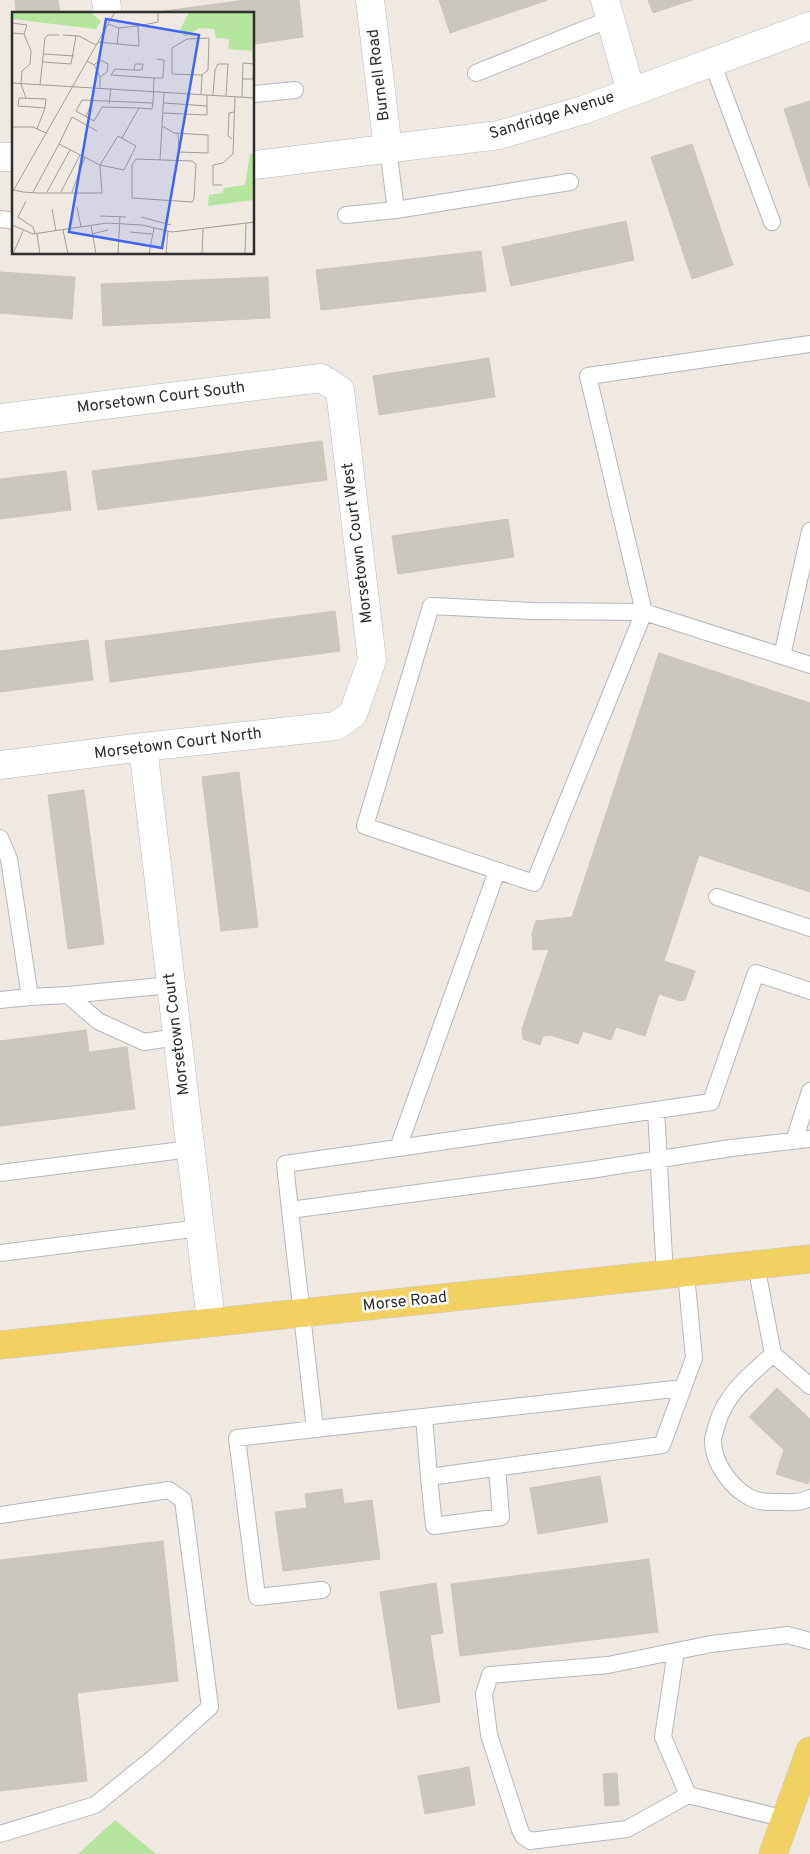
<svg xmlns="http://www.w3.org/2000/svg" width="810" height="1854" viewBox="0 0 810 1854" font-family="Overpass,sans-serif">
<rect width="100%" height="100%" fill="#efe9e1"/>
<path fill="#b6e59e" d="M115 1820 156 1854H78Z"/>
<path fill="#cbc7bf" stroke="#cbc5ba" d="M15 0H58L60 14H16Z
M245 0H299L303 37 254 44V14H143Z
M439 0H548L450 33Z
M648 0H692L653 13Z
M810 101V189L784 109Z
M692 144 733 265 692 279 651 157Z
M626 221 634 260 511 286 502 247Z
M481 251 486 291 321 310 316 270Z
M0 272 75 277 72 319 0 313Z
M268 277 270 318 103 326 101 284Z
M489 358 495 397 379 415 373 376Z
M322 441 327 480 98 510 92 471Z
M66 471 71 510 0 519V479Z
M508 519 514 557 398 574 392 536Z
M335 611 340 651 110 682 105 641Z
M88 640 93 680 0 692V651Z
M659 653 810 703V892L699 855 664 961 695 971 685 1000 680 1001 659 994 645 1036 616 1027 611 1040 583 1031 578 1044 550 1035 543 1036 540 1045 523 1039 522 1029 549 949 533 950 532 934 536 921 572 917Z
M239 772 258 927 221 931 202 777Z
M84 790 104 944 68 949 48 795Z
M86 1030 89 1052 127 1047 135 1109 0 1126V1041Z
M777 1388 810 1419V1477L808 1484 776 1474 784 1450 749 1417Z
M600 1476 608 1522 538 1534 530 1488Z
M342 1489 344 1504 372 1500 380 1559 283 1571 275 1512 307 1508 305 1494Z
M163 1541 178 1681 77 1693 87 1781 0 1791V1560Z
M649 1559 658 1632 460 1656 451 1584Z
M436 1583 443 1633 430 1635 440 1702 398 1709 380 1592Z
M469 1767 475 1805 425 1814 418 1776Z
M617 1773 619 1805 605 1806 603 1774Z"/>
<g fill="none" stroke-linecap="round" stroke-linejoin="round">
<g stroke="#b4b7c1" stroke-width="18">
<path id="lane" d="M712 62 772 222
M476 73 610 19
M254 94 295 90
M388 149 396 210
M346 215 396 210 570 182
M0 219 14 221
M810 344 588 376 644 612 534 883 365 826 431 606 533 611 644 612 810 665
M782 656 810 531
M0 838 9 859 30 997
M497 871 398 1148 711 1102 756 973 810 991
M717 897 810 928
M68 995 171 985
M0 1000 30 997 68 995 98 1021 144 1042 177 1037
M656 1110 665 1276
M794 1141 810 1091
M0 1173 190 1149
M290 1210 285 1164 398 1148
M0 1253 200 1228
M756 1265 773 1354 810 1386
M773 1354C749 1376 727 1392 717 1424 716 1429 714 1434 713 1439 712 1462 731 1488 751 1498 760 1503 774 1502 784 1502 794 1503 802 1502 810 1498
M683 1388 694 1358 686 1274
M424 1417 429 1477
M315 1429 237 1438 257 1597 322 1590
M497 1468 501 1517 434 1526 429 1477 662 1445 683 1388 315 1429 290 1210 590 1170 731 1148 810 1139
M0 1515 169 1490 183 1500 210 1707 157 1755 95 1805 0 1834
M676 1651 663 1737 688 1795 786 1819
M688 1795 627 1829 530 1841 523 1836 520 1830 489 1735 484 1694 490 1675 608 1665 711 1644 788 1635 810 1641"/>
</g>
<g stroke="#b4b7c1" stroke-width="29">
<path id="street" d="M106 0 108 14
M370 0 388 149
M605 0 631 92
M0 157H14
M254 165 499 135 583 110 810 26
M0 418 321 378 340 390 372 660 353 714 336 726 143 747 0 765
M143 747 211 1321"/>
</g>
<g stroke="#c9c9c9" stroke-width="29">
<path id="primary" d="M0 1345C270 1314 540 1290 810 1259
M773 1854 810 1751"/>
</g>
<use href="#lane" stroke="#fff" stroke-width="16"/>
<use href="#street" stroke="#fff" stroke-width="28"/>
<use href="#primary" stroke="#f2d163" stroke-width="28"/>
</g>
<g text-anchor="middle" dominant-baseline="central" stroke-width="5" stroke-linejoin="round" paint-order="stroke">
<g font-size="16" fill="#2e2e2e" stroke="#fff">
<text transform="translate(379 75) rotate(-97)">Burnell Road</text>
<text transform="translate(552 116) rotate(-17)">Sandridge Avenue</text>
<text transform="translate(161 398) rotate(-7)">Morsetown Court South</text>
<text transform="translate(358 543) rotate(-97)">Morsetown Court West</text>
<text transform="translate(178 744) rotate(-7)">Morsetown Court North</text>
<text transform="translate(177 1034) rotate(-97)">Morsetown Court</text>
<text transform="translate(405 1302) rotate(-6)">Morse Road</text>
</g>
</g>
<g transform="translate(12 12)">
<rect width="242" height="242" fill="#efe9e1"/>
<path d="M0 0H78L89 9 84 17 0 7ZM177 0H242V47H240V39L216 37 217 27 204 26 202 17 187 16 173 25 168 18ZM238 142H242V188L196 194 197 183 210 181 212 176 233 173Z" fill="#b6e59e"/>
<path fill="none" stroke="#a29e99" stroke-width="1" d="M0 11 15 13 12 22M96 12 107 16 105 33M126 14 146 10V0M0 21 12 22 19 39 18 52 10 59 9 72 14 86M51 23 67 24 84 33M86 30 127 34 126 14 107 16M32 42 62 44M75 49 82 53 88 65V76M31 50 59 52 64 24M82 53 88 48 96 52 95 60 88 65M142 66H151L152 48 145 47M0 71 243 86M28 73 33 26 36 23H47M189 83 190 63 196 58 197 26 175 27 160 36V62L190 63M201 83 203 58 206 52H216L214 84M230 85 231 51 242 52 241 67H231M152 91 195 94M97 92 99 76M127 96 140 97 141 91M151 101 195 103V83M74 104 81 89M150 114 162 121 196 123V141L167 140 166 121M0 115H21L34 121M25 117 33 96 34 87 7 86 6 94 33 96M110 126 127 96 90 95 82 109 64 99 70 88 141 91 142 66 99 63 103 57 122 58H130L131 52H123L122 58M220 127 216 124 217 101 222 100M47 132 60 105 85 119M124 147 180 149 184 152 182 187 180 190 120 186V153ZM148 148 152 80M210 173H201V153L211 151 221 142 223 85M2 178 11 180 25 181H90L88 153 112 158 124 134 106 124 88 153 47 132 21 180M35 180 58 138M49 180 68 143M60 180 73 145M0 181 103 0M14 189 6 205 21 215 23 222M65 195 69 215M40 197 44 219M88 204 114 205M129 205 159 213M0 213 21 222 95 211 130 213 160 220 243 210M79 213 84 242M51 218 56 242M118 220 140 222M25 222 28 242M80 222 96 218M1 242 11 219M106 242 108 204M137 242 142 216M154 242 156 219M190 242 191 217M233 242 234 211"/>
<path fill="#4264fb" fill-opacity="0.15" stroke="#4264fb" stroke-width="2.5" d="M94 7 187 23 150 236 57 220Z"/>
<rect width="242" height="242" fill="none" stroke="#2e2e2e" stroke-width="2.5"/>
</g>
</svg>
